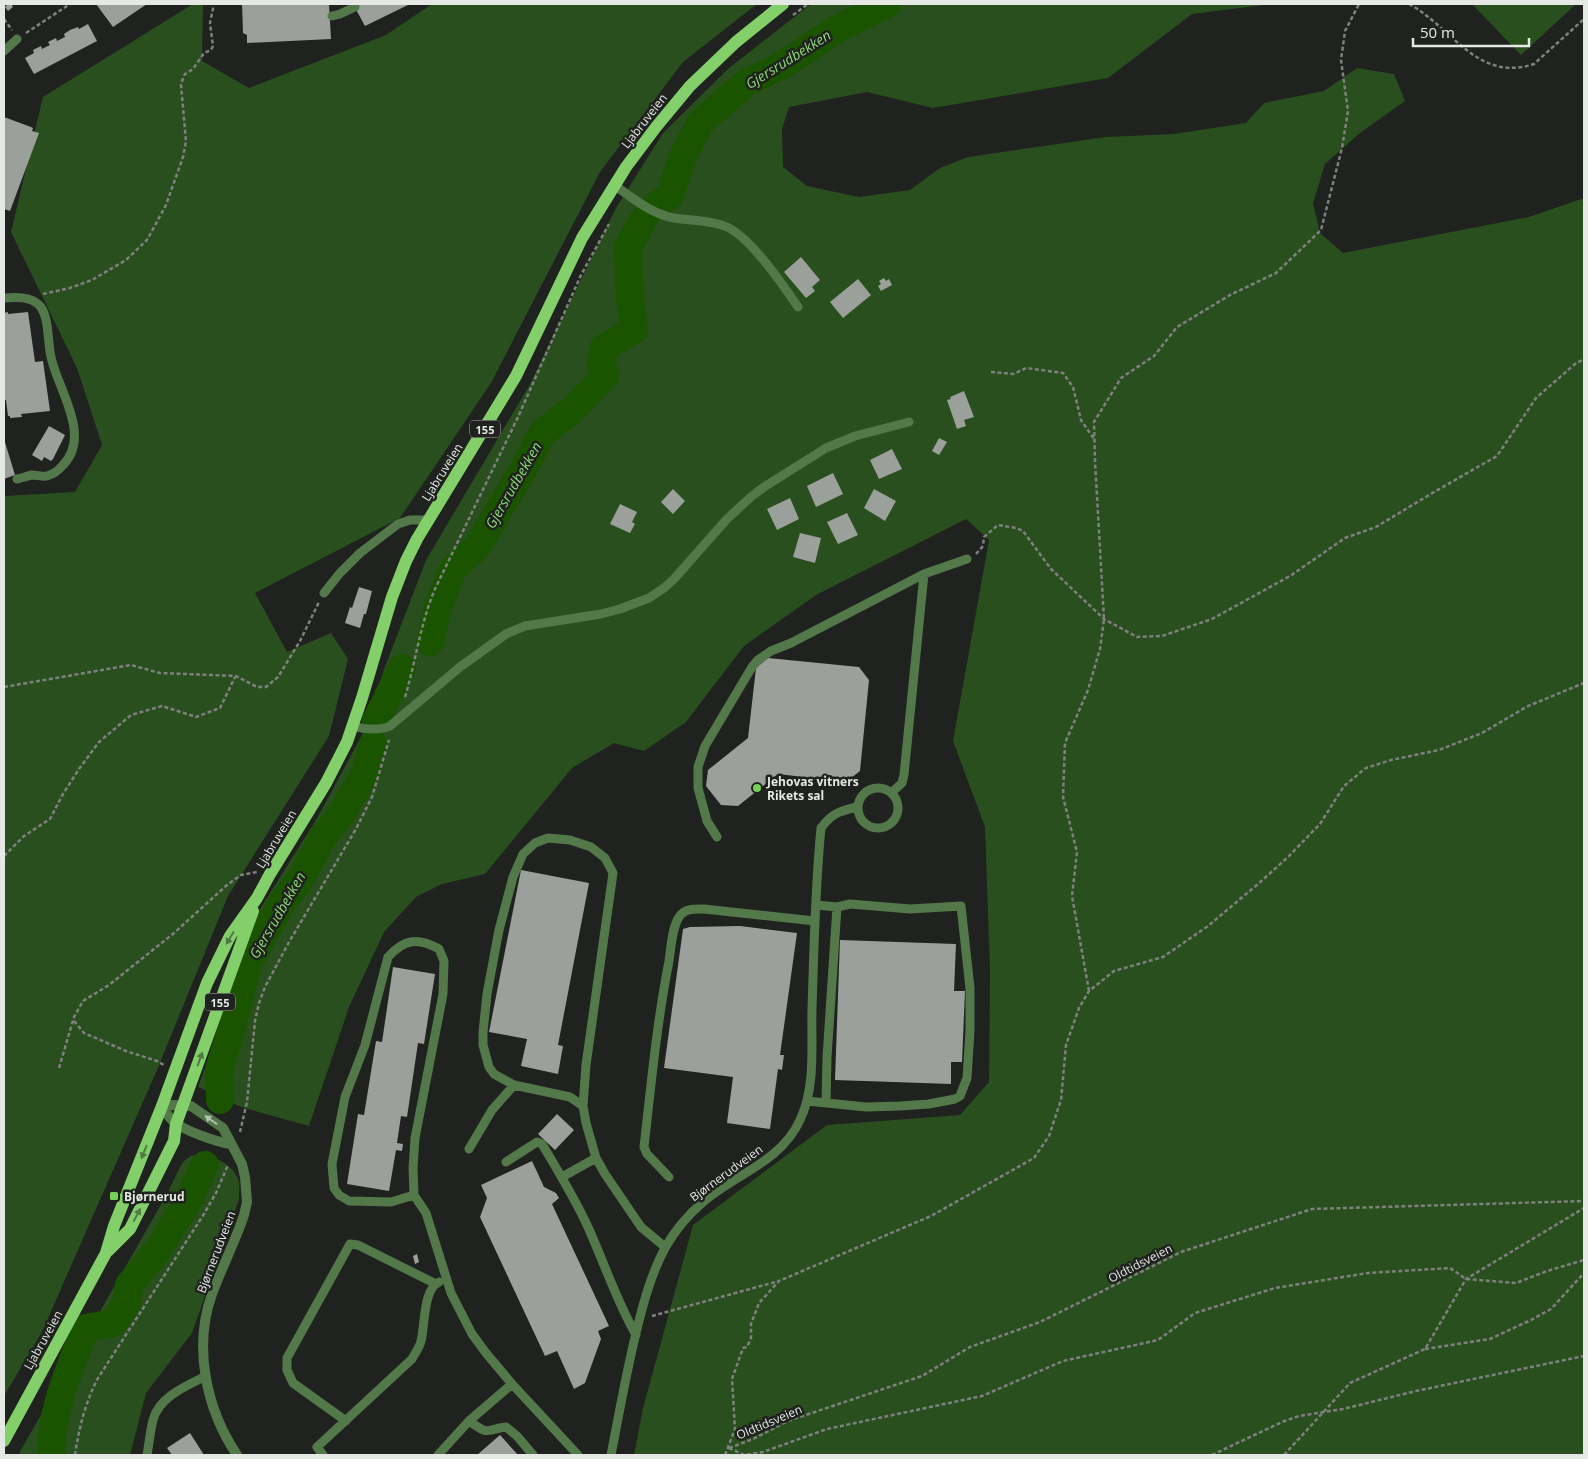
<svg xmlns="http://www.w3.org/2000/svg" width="1588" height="1459" viewBox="0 0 1588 1459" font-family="'Open Sans',sans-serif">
<rect width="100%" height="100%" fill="#1f221e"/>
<path fill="#2a4f1e" d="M193 4H203L202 61 249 88 386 35 432 4H757L683 62 600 172 491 383 400 518 255 593 287 652 331 633 348 659 329 736 228 896 157 1070 42 1332 4 1396V496L75 492 102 445 77 368 11 232 43 97Z
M811 4H1272L1192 14 1108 78 933 108 867 92 789 107 782 129 783 167 807 186 859 197 910 190 940 168 968 157 1106 137 1174 134 1246 123 1264 103 1324 91 1357 68 1394 74 1405 101 1360 133 1325 164 1313 203 1320 233 1343 253 1529 217 1584 198V1455H634L643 1408 693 1225 827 1125 960 1115 989 1082 990 971 985 827 953 741 989 540 966 519 816 595 744 646 686 722 644 751 614 743 572 768 485 874 442 884 416 897 384 932 349 1007 309 1126 241 1107 198 1087 231 998 260 909 316 820 361 737 385 667 426 560 529 386 616 208 663 133 729 68Z
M1472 4H1576L1521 55Z
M202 1155C217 1158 231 1163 238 1179 240 1184 239 1193 239 1199L192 1333 146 1393 130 1455H18L167 1194 182 1163 190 1156Z"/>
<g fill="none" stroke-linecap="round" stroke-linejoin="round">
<path stroke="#1b5400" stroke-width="28" d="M656 206 670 195 683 157 700 123 746 83 783 65 837 29 887 4
M430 642 438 607 453 569 477 547 527 463 542 433 570 412 606 375 601 365 603 348 634 330 630 299 628 247 647 214
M376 721 402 668
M220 1100 219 1069 231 1031 248 964 282 903 301 878 323 837 342 813 365 773 373 744
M52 1455C49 1411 71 1368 85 1328L113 1323 127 1303 129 1285 158 1250 188 1201 205 1165"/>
</g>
<path fill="#9ba09a" d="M8 4H11L13 7 8 11 5 7Z
M96 4H147L113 27Z
M242 4H329L331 39 247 43V35L243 33Z
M353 4H410L365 26Z
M88 24 97 41 34 74 25 58 34 53 33 50 41 46 42 49 50 45 48 42 56 38 57 41 65 37 64 34 70 30 78 27 79 29Z
M4 117 31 127 33 128 32 131 39 133 10 211 4 209Z
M801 257 820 280 812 287 815 291 806 298 784 272Z
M884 278 886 281 889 279 892 285 881 291 878 286 881 284 879 281Z
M858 279 871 295 843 318 830 302Z
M8 312V314L28 312 35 362 43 361 50 411 21 414 22 417 10 418V416H8L6 400H4V313Z
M964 391 974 417 964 420 966 426 957 429 947 400 951 399 950 397Z
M49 426 65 435 53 459 51 461 44 457 42 461 32 455Z
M939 438 947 442 939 455 932 451Z
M4 439 15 475 4 479Z
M892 449 902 469 879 479 870 460Z
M833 473 843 494 816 507 807 486Z
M673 489 685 501 673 514 661 502Z
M874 489 896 501 885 521 864 508Z
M790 498 799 519 777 530 767 509Z
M620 504 637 512 632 522 635 524 630 533 610 524Z
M847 513 858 535 838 544 827 522Z
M800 533 821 538 815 563 793 557Z
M359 587 372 591 366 614H364L360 628 345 623 350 607 352 608Z
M768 658 859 667 869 680 860 771 846 782 778 774 738 806 721 805 706 786 708 770 748 738 756 668Z
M521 870 589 883 558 1045 563 1046 558 1074 521 1066 527 1039 489 1032Z
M740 926 797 933 780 1055H784L782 1070 778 1069 770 1129 727 1123 733 1077 664 1068 683 929 690 927Z
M840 940 956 944 954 991H965L962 1062H951V1084L835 1080Z
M393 967 435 974 424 1044 418 1043 407 1117 401 1116 397 1143 403 1144 402 1151 396 1150 389 1191 347 1184 358 1114 364 1115 376 1041 382 1042Z
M557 1114 574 1130 555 1150 538 1134Z
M532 1161 544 1187 556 1193 559 1198 552 1204 609 1326 598 1331 601 1339 585 1383 574 1389 557 1351 545 1356 480 1217 487 1198 481 1185Z
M417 1254 419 1262 415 1264 413 1256Z
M190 1433 204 1455H172L167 1448Z
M500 1435 518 1455H477Z"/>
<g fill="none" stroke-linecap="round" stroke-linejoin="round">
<path stroke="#7f817e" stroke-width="2.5" stroke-dasharray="4 2.5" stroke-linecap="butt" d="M1409 4C1452 27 1477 83 1534 64L1584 19
M793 15 808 4
M4 19 12 30
M26 33 70 4
M43 294 70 288 92 280 126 260 147 240 166 205 183 157 186 141 181 85 183 78 185 74 193 69 204 53 211 50 213 46 210 23 214 4
M991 372 1014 374 1026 368 1063 373 1073 387 1081 420 1094 439
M976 554 983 546 984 537 998 525 1016 528 1023 531 1051 569 1104 619 1137 637 1162 636 1212 619 1290 576 1345 538 1376 527 1434 492 1497 456 1536 398 1575 364 1584 359
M4 687 131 665 160 673 236 676 257 687H266L278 677 300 641 319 602
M405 697C416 661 420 624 435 589L518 417 581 275 609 224
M4 856 24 836 50 819 63 794 79 769 99 742 131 715 162 706 196 717 220 708 235 677
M1089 991 1072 896 1077 852 1063 797 1065 743 1088 690 1100 649 1104 619 1095 461 1094 422 1121 378 1154 356 1177 327 1230 295 1276 273 1321 230 1342 148 1348 111 1341 60 1345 31 1359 4
M74 1021 84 1033 126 1051 157 1061 164 1065
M59 1068 74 1017 83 1001 109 985 174 933 227 885 241 875 257 872
M240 1132 247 1102 255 1021 259 1003 265 987 289 942 356 829 372 797 389 740
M652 1316 779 1281
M1425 1349 1490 1339 1531 1320 1551 1309 1584 1273
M729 1448 753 1439 788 1421 922 1376 970 1347 1040 1322 1181 1252 1312 1209 1584 1201
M729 1448 744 1455 763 1452 827 1429 982 1396 1063 1361 1158 1340 1195 1313 1275 1288 1368 1273 1450 1268 1466 1279 1516 1283 1547 1271 1584 1260
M75 1455C79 1428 85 1403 98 1378L204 1214 216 1193 228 1165
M725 1455 735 1429 732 1379 743 1348 747 1347 751 1338V1324L759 1303 779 1281 931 1216 1034 1158 1049 1136 1061 1100 1066 1045 1079 1008 1089 991 1114 971 1163 957 1208 926 1258 884 1287 858 1320 824 1344 786 1366 768 1391 760 1439 750 1482 733 1528 706 1584 683
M1212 1455 1282 1422 1299 1416 1343 1409 1416 1391 1584 1356
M1284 1455 1350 1383 1425 1349 1466 1279 1584 1208"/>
<path stroke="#537849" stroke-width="9" d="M332 16 340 14 355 7
M4 51 17 39
M614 185C633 198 651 214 674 218 692 221 711 220 727 227 751 238 783 285 798 307
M4 298C15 297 31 296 40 306 50 318 47 345 52 361 60 392 91 437 63 465 59 470 54 474 47 476 43 477 37 475 32 475 27 476 22 478 17 479
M324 593 340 573 360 553 398 524 410 520H428
M352 726C364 729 379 731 390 726L460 667 506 634 525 626 601 614 620 609 649 598 664 588 674 579 727 519 752 496 764 487 826 448 855 436 909 422
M858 808a20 20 0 1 1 40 0a20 20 0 1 1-40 0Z
M891 793 902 783 904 775 924 574
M717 837 707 821 698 788V767L705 746 752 667 758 660 771 651 791 643 924 574 967 559
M807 1101 866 1107 900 1106 929 1104 955 1099 960 1096 967 1078 970 1031V988L961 906 910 909 850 904 837 907 816 905
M826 1103 827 1057 837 907
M583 1106 570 1097 514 1085 494 1074 489 1067 483 1045V1032L487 994 499 930 513 877 523 854 535 843 548 838 570 840 591 847 605 858 613 873 586 1065 583 1106 586 1123 596 1158 605 1174 641 1227 665 1247
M469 1149 492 1110 514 1085
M506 1162 537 1142 542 1144C558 1171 574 1197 587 1225 604 1262 616 1300 636 1335
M562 1177 596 1158
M669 1177 647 1154 644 1147C651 1085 657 1022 669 961 671 947 672 928 679 917 685 908 695 909 704 909L815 921
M414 1195 391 1202 349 1201 339 1195 334 1188 332 1164 345 1097 365 1045 388 957C404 939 418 937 439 949L444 961 443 994 415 1138 413 1168 414 1195 426 1213 451 1293 472 1334 486 1353 512 1384 578 1455
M346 1421 293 1383 287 1370V1358L350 1244 358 1245 436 1284
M469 1421C490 1436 484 1430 506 1427L517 1436 533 1455
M147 1455C149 1444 150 1432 153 1420 159 1397 186 1386 206 1376
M323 1455 317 1447 412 1359C415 1353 420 1347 421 1341 425 1326 423 1289 439 1282
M438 1455 469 1421 512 1384
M611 1455C619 1414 626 1374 636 1333 643 1304 651 1274 665 1248 675 1230 688 1215 703 1202 735 1174 781 1162 800 1120 816 1087 811 1045 812 1009 814 948 815 888 821 828 832 813 840 811 857 807"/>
<path stroke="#537849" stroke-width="10" d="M230 1144C217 1142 185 1131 174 1122 169 1117 165 1112 162 1106L173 1105 191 1106 223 1128 242 1164 245 1177 247 1202 244 1215C235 1242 222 1267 212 1294 193 1347 206 1409 237 1455"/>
<path stroke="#83d06b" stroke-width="12" d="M108 1251 130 1229 174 1141 176 1124 253 911
M4 1441 106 1253 114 1226 162 1106 207 983 230 936 257 898 270 874 326 783 347 742 362 698 392 597 406 561 417 539 516 376 582 238 626 167 656 127 690 86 736 42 783 4"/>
</g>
<defs><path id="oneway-solid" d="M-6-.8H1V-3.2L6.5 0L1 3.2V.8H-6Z" transform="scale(1.25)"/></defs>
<g fill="#517944">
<use href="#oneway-solid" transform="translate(230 938) rotate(121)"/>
<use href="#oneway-solid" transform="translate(200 1059) rotate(-70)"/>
<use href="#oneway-solid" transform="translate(144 1152) rotate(112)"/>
<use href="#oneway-solid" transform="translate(137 1215) rotate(-62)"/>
</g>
<use fill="#b3c1ae" href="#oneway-solid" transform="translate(211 1120) rotate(-145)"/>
<g fill="#77d259" stroke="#1f221e" stroke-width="2">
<circle cx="757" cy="788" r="5"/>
<rect x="109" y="1191" width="10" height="10" rx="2.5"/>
</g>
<g text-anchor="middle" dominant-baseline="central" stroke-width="5" stroke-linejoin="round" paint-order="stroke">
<g fill="#1f221e" stroke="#aaada9" stroke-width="1">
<rect x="470" y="420.5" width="30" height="17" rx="4"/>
<rect x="205" y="993.5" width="30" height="17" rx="4"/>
</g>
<g font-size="11" font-weight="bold" fill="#e6e8e5">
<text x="485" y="429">155</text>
<text x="220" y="1002">155</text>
</g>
<g font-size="12" fill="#e6e8e5" stroke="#1f221e">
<text transform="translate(644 121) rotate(-52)">Ljabruveien</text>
<text transform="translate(442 472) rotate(-58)">Ljabruveien</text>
<text transform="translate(276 839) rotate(-59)">Ljabruveien</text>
<text transform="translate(726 1173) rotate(-36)">Bjørnerudveien</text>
<text transform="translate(216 1252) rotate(-69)">Bjørnerudveien</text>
<text transform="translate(1140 1263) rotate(-27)">Oldtidsveien</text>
<text transform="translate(43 1340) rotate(-61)">Ljabruveien</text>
<text transform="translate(769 1422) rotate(-23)">Oldtidsveien</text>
</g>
<g font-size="12" font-weight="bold" fill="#e6e8e5" stroke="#1f221e" text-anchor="start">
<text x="767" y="781">Jehovas vitners<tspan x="767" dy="14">Rikets sal</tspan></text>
<text x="124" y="1196">Bjørnerud</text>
</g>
<g font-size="14" font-style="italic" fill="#8dd976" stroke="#1f221e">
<text transform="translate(788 59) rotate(-32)">Gjersrudbekken</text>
<text transform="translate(513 485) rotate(-60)">Gjersrudbekken</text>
<text transform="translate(277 915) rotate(-60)">Gjersrudbekken</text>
</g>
</g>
<rect width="1588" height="1459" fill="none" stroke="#e6e8e5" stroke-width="10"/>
<path d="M1413 38v8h116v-8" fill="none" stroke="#e6e8e5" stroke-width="2.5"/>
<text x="1420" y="38" font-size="15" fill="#e6e8e5" stroke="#1f221e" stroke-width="4" paint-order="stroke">50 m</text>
</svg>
